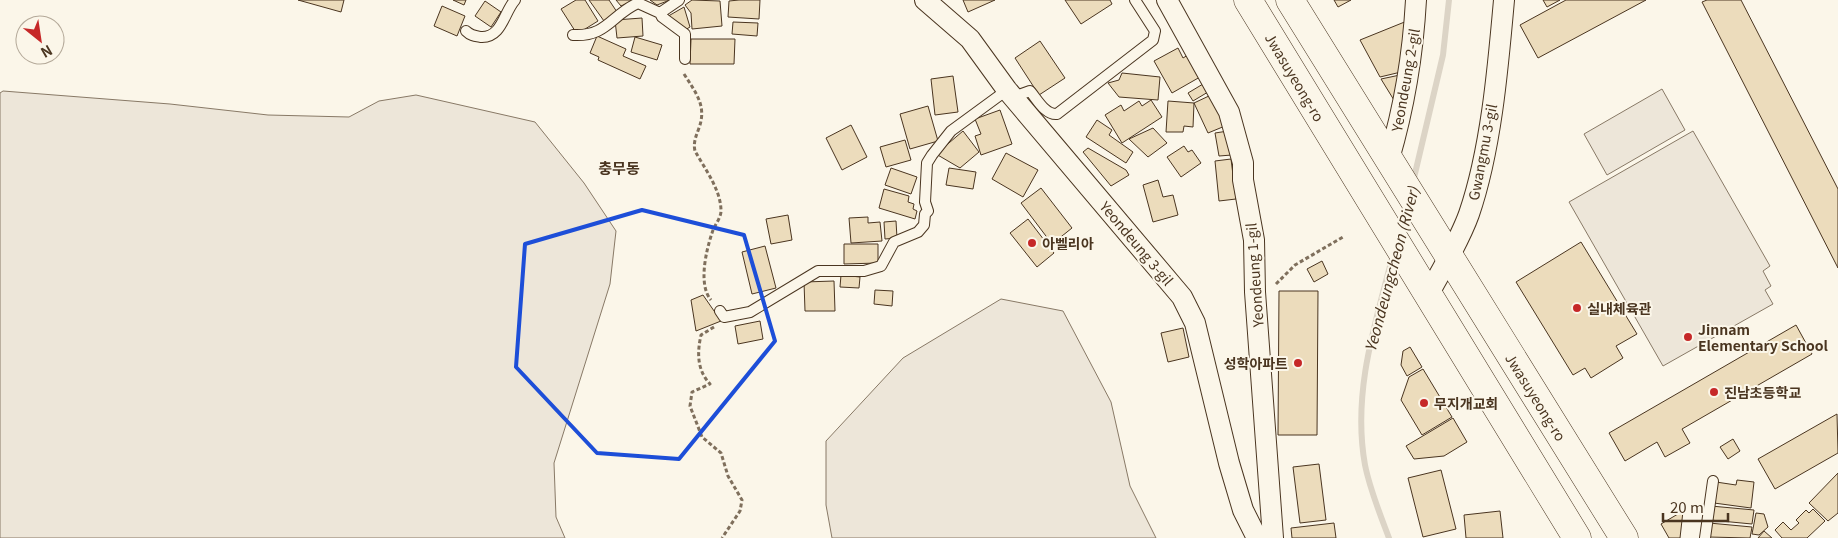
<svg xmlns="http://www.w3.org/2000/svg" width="1838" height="538" viewBox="0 0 1838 538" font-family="Georgia,'Noto Sans KR',serif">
<rect width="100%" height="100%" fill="#fbf6e9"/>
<path fill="#ede6d9" stroke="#887966" d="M1662 89 1685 130 1607 175 1584 134Z
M3 91 170 104 268 115 349 117 379 101 416 95 535 122 584 183 616 231 610 284 554 463 556 517 565 538H0V93Z
M1693 131 1770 266 1763 271 1771 286 1765 290 1773 304 1663 366 1569 202Z
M1001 299 1063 311 1111 402 1130 486 1156 538H832L826 505V441L903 358Z"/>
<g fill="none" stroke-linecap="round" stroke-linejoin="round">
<path stroke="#dcd4c6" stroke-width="6" d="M1413 182 1443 55 1449 0
M1399 233 1407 204
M1389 538C1380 514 1370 490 1365 465 1352 393 1375 324 1393 255"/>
</g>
<path fill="#ecdcbc" stroke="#4a3520" d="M298 0H344L341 12Z
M453 0H466L464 5Z
M576 0H585L598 21 577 34 561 9Z
M589 0H609L617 12 604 21Z
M616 0H634L621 6Z
M650 0H670L657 5Z
M692 0 720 1 722 26 692 29 691 13 685 5Z
M739 0H760L759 19 728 17 729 1Z
M963 0H995L968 12Z
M1065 0H1110L1112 4 1081 24Z
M1334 0H1351L1338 7Z
M1543 0H1560L1547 7Z
M1566 0H1646L1538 58 1520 25Z
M1707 0H1741L1838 189V268L1702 2Z
M485 1 501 12 491 27 475 16Z
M442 6 465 16 457 36 434 26Z
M684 7 690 27 685 30 665 18Z
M642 18 643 36 617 38 615 20Z
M1407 21 1401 72 1380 77 1360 40Z
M733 22 758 23 757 36 732 34Z
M597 36 626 49 623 56 646 66 640 79 598 60 599 57 590 53Z
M635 37 662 45 657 60 631 52Z
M691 39H735L734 64H690Z
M1040 41 1065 78 1039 95 1015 58Z
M1178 48 1183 58 1188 55 1200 77 1172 93 1154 61Z
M1122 73 1160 77 1158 100 1119 97 1108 83 1119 80Z
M1400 75 1397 105 1381 79Z
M953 76 958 112 935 115 931 79Z
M1203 84 1208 92 1193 101 1188 93Z
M1211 95 1225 126 1208 133 1194 103Z
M1151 100 1162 117 1122 143 1105 115 1121 105 1124 111 1139 101 1142 106Z
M1168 101 1194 103 1193 127 1184 126 1183 132H1166Z
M928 106 938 141 910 149 900 114Z
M1000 110 1012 144 981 155 975 136 981 134 975 119Z
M1097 120 1112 130 1109 135 1133 152 1126 163 1086 137Z
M851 125 867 157 842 170 826 138Z
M1153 128 1167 143 1148 157 1129 139Z
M963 131 979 152 960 168 936 154Z
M1228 131 1232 155 1219 156 1215 133Z
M905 140 911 160 886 167 880 147Z
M1184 146 1188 152 1192 150 1201 163 1181 177 1167 157Z
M1088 148 1126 170 1129 175 1111 186 1083 152Z
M1006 153 1038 170 1023 197 992 179Z
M1231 159 1236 199 1219 201 1215 161Z
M891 168 917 177 911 194 885 185Z
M949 168 976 172 973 189 946 185Z
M1158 180 1163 197 1173 195 1178 215 1153 222 1143 185Z
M1041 188 1072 228 1052 244 1021 203Z
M884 189 909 196 908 202 914 204 913 209 917 211 915 219 879 208Z
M788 215 792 240 771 244 766 219Z
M868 217V223L880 222 882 241 851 243 849 218Z
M1028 219 1054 253 1037 267 1010 233Z
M896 221 897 238 885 239 884 222Z
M1581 242 1637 334 1616 346 1623 358 1591 378 1585 368 1573 375 1516 282Z
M844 244H878V263L844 264Z
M765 246 776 288 752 294 742 252Z
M1322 261 1328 274 1314 282 1307 269Z
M841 275 860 277 859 288 840 287Z
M834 281 835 311H805L804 282Z
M875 290 893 291 892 306 874 304Z
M1279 291H1318L1317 435H1278Z
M703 295 721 321 696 331 691 300Z
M760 321 763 339 738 344 735 326Z
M1796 325 1812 354 1682 429 1690 443 1665 457 1657 442 1625 461 1609 433Z
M1183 328 1189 357 1168 362 1161 333Z
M1410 347 1422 367 1407 376 1401 365 1403 351Z
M1423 369 1452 417 1422 435 1401 400 1409 377Z
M1837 414 1838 453 1775 489 1758 459Z
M1453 418 1467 442 1444 456 1414 459 1406 446Z
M1733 439 1740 451 1728 459 1720 447Z
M1319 464 1326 520 1300 523 1293 467Z
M1441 470 1456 529 1423 537 1408 478Z
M1838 473V513L1828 521 1809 503Z
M1737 480 1754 482 1751 508 1714 503 1716 482 1736 485Z
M1711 506 1754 510 1752 524 1710 520Z
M1813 509 1825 521 1807 538H1782L1775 530 1783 522 1791 530 1799 523 1796 520 1806 510 1809 513Z
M1500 511 1503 538H1466L1464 515Z
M1683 511 1680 538H1669L1661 524Z
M1756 513 1764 514 1768 527 1759 535 1752 534Z
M1334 523 1336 538H1292L1291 528Z
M1709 523 1752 527 1750 538 1708 537Z
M1764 531 1772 538H1758Z"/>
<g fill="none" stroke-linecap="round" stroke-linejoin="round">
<g stroke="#4a3520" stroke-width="12">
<path id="service" d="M679 0 660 13 662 17 685 34V59
M466 31C471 36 475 36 481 37 502 38 504 12 515 0
M573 35C607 37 611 15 638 3L660 13
M1013 97 1030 91C1037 99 1045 115 1057 114L1153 40 1155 31 1135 0
M720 311 724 317 750 312 818 271H864L881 266 894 242 918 232 924 225 925 214 928 211 925 202 927 163 932 155 951 131 1007 90
M1705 538 1713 481"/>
</g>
<g stroke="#4a3520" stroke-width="22">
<path id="minor" d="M925 0 970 39 1007 90 1182 297 1195 323 1229 463 1243 510 1257 538
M1167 0 1229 112 1243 163V180L1254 240 1255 292 1273 538
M1389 159C1404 108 1413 54 1416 0
M1428 295C1442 269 1459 242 1469 214 1491 150 1498 68 1504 0"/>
</g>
<g stroke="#4a3520" stroke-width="29">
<path id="primary" d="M1248 0 1577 538
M1290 0 1624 538"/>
</g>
<path stroke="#7f6f5c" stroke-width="3" stroke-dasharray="4 2.5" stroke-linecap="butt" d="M684 74C696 93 707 106 699 128 696 136 693 143 695 151 705 169 721 190 721 211 721 218 714 226 712 233 706 251 698 285 711 300
M1276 284 1295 265 1343 237
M714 327 701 335C697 353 697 370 710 384L692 392 690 406 702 437 721 453 728 476 742 500 740 511 722 538"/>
<use href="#service" stroke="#fbf6e9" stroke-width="10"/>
<use href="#minor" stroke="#fbf6e9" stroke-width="20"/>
<use href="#primary" stroke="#fbf6e9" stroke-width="28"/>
</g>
<path fill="none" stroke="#1d4ed8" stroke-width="4" stroke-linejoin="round" d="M642 210 744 235 775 341 679 459 597 453 516 367 525 244Z"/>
<g fill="#c62828" stroke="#fbf6e9" stroke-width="2">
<circle cx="1032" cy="243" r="5"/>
<circle cx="1577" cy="308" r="5"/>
<circle cx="1688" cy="337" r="5"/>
<circle cx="1298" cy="363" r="5"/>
<circle cx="1714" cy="392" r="5"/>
<circle cx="1424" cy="403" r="5"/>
</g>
<g text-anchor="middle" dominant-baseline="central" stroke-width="4" stroke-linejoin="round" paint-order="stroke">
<g font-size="14" fill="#4a3520" stroke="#fbf6e9">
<text transform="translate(1295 77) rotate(59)">Jwasuyeong-ro</text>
<text transform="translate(1405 80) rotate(-80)">Yeondeung 2-gil</text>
<text transform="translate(1482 152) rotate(-79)">Gwangmu 3-gil</text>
<text transform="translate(1137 243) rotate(50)">Yeondeung 3-gil</text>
<text transform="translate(1254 275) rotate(-94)">Yeondeung 1-gil</text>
<text transform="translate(1536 397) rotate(58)">Jwasuyeong-ro</text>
</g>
<g font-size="14" font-weight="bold" fill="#4a3520" stroke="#fbf6e9" text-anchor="start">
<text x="1042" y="243">아벨리아</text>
<text x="1587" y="308">실내체육관</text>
<text x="1698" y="329">Jinnam<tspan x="1698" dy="16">Elementary School</tspan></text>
<text x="1288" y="363" text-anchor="end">성학아파트</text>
<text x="1724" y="392">진남초등학교</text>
<text x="1434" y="403">무지개교회</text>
</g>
<g font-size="15" font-weight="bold" fill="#4a3520" stroke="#fbf6e9">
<text x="619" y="167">충무동</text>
</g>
<g font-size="15" font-style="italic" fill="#4a3520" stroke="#fbf6e9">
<text transform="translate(1391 269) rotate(-75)">Yeondeungcheon (River)</text>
</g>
</g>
<g transform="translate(40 40) rotate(150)"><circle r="24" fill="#fbf6e9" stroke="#b4a999"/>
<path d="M0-4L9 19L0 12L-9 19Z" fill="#c62828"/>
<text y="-8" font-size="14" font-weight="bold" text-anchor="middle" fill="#4a3520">N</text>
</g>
<path d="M1663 513v8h65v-8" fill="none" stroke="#4a3520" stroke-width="2.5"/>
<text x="1670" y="513" font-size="15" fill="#4a3520" stroke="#fbf6e9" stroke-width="4" paint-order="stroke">20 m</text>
</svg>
